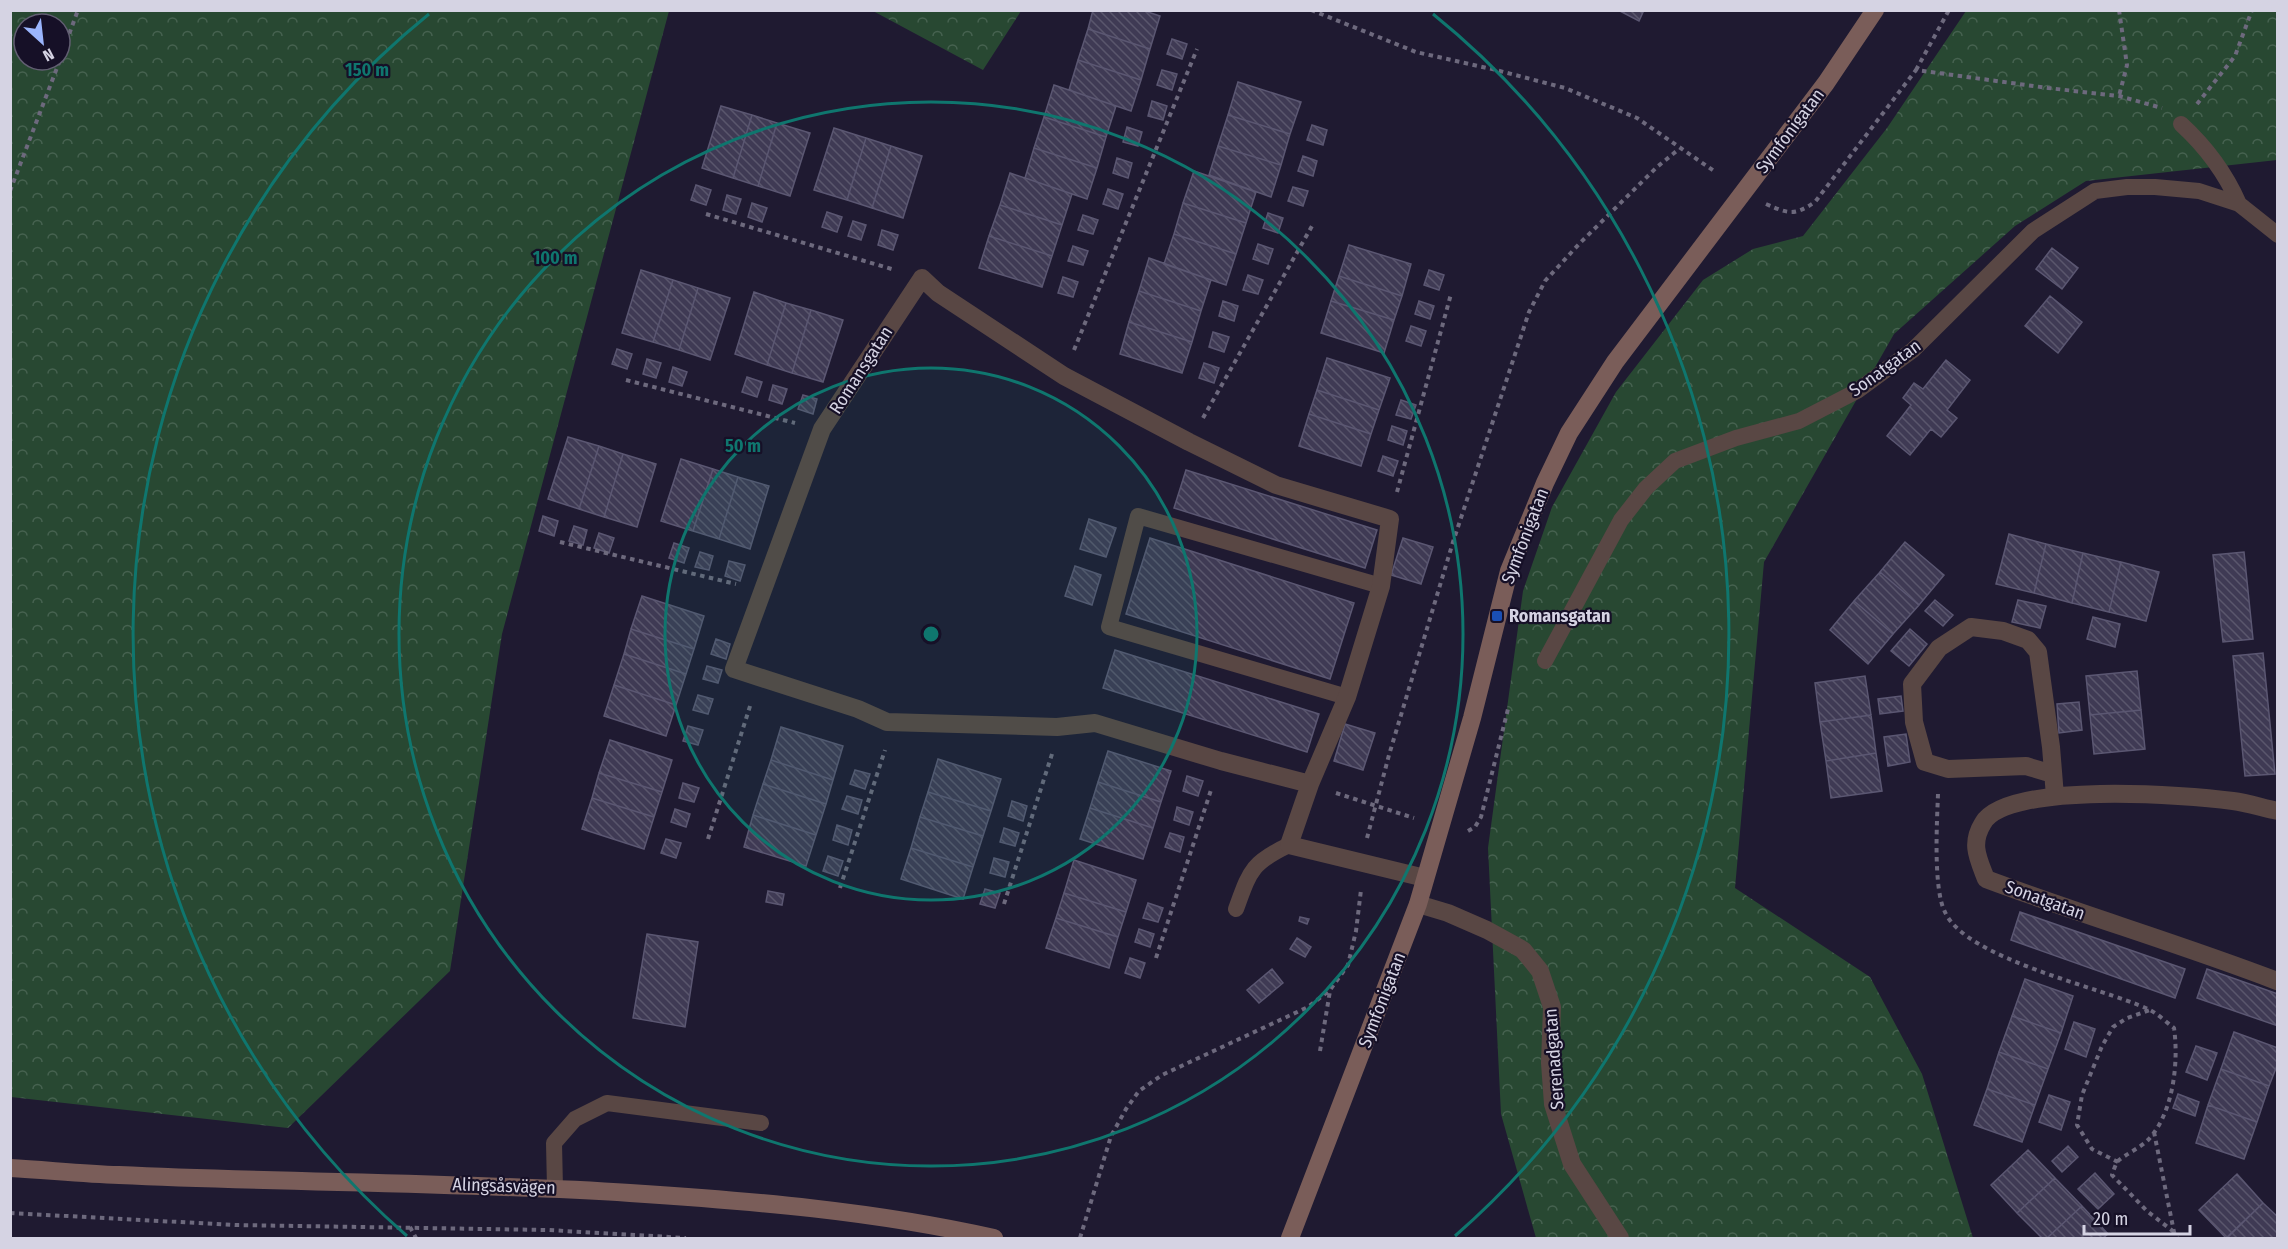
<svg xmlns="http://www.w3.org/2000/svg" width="2288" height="1249" viewBox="0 0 2288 1249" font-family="'Fira Sans Condensed',sans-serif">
<defs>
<pattern id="forest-crowns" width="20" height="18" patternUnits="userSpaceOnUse" patternTransform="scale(1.5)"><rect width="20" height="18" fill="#284832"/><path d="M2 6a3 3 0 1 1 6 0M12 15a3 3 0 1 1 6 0" fill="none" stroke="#466250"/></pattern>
<pattern id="building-back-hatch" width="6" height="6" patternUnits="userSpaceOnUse" patternTransform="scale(1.5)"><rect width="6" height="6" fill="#3f3a54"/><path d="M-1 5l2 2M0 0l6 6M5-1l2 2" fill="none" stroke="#5a566c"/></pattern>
</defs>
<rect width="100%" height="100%" fill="#1f1a31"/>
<path fill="url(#forest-crowns)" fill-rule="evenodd" d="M11 10 669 11 502 634 450 971 288 1128 11 1097ZM24 24H60V60H24Z
M873 11 1021 10V11L983 70Z
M1966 11H2277V160L2086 181 2015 226 1894 334 1764 562 1735 888 1870 977 1922 1074 1973 1238H1536L1501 1114 1488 848 1523 591 1552 507 1616 392 1703 280 1753 249 1803 236 1887 128Z"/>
<path fill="url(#building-back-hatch)" stroke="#5b5772" stroke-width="1.5" d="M1093 10H1142L1160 16 1150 49 1088 29Z
M1618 10H1644L1639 21Z
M1088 29 1150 49 1141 80 1078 60Z
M1172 39 1187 44 1182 59 1167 54Z
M1078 60 1141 80 1131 111 1069 90Z
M1162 70 1177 74 1172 90 1157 85Z
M1238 82 1301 102 1290 134 1228 115Z
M1054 85 1116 106 1106 137 1044 117Z
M1152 101 1167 106 1163 120 1148 116Z
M721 106 752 115 733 178 702 168Z
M752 115 777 123 758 186 733 178Z
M1228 115 1290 134 1281 165 1218 146Z
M1044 117 1106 137 1097 168 1034 148Z
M777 123 810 133 790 196 758 186Z
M1312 125 1327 130 1323 145 1307 140Z
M1127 127 1142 132 1138 146 1123 142Z
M834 128 866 138 847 200 814 190Z
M866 138 891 146 872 208 847 200Z
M891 146 922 156 903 218 872 208Z
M1218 146 1281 165 1271 197 1209 175Z
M1034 148 1097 168 1087 199 1025 178Z
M1303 156 1317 161 1313 176 1298 171Z
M1117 158 1132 163 1128 178 1113 173Z
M1194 171 1256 192 1246 223 1183 203Z
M1010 173 1072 194 1062 225 1000 205Z
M696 185 711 190 706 205 691 200Z
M1293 187 1308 191 1303 206 1288 201Z
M1108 189 1123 194 1118 209 1103 204Z
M727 195 741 199 736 214 723 210Z
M752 203 767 208 762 222 748 217Z
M1183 203 1246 223 1236 254 1174 234Z
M1000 205 1062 225 1052 256 989 236Z
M827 212 842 217 837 232 822 227Z
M1268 213 1283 218 1278 233 1263 228Z
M1083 215 1098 220 1093 234 1078 230Z
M853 221 866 225 861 240 848 236Z
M882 230 898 235 893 250 878 245Z
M1174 234 1236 254 1226 285 1164 264Z
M989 236 1052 256 1042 287 979 268Z
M1258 244 1273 249 1268 264 1253 259Z
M1349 245 1411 264 1402 296 1339 276Z
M1073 246 1088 251 1083 265 1068 261Z
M2052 248 2078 268 2062 289 2036 269Z
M1149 258 1211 280 1201 311 1139 291Z
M641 270 673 280 653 342 622 333Z
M1429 270 1444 275 1439 290 1424 285Z
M1248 275 1263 280 1258 294 1243 290Z
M1339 276 1402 296 1394 320 1331 301Z
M1063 277 1078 282 1073 297 1058 293Z
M673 280 698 288 679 350 653 342Z
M698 288 730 298 710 360 679 350Z
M1139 291 1201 311 1192 342 1129 322Z
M754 292 786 303 767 365 735 354Z
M2050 296 2082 322 2058 353 2025 326Z
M1223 301 1238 306 1234 321 1219 316Z
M1331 301 1394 320 1384 353 1321 333Z
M1419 301 1434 306 1430 319 1415 314Z
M786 303 811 310 792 373 767 365Z
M811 310 843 320 823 382 792 373Z
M1129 322 1192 342 1182 373 1120 354Z
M1411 326 1426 331 1421 346 1406 341Z
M1213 332 1229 337 1224 352 1209 347Z
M617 349 632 354 627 369 612 364Z
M1327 358 1390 378 1379 410 1317 390Z
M647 359 661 363 656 378 643 374Z
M1946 360 1970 380 1947 410 1957 418 1941 437 1931 429 1910 455 1887 436 1911 405 1903 398 1914 383 1923 389Z
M1204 363 1219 368 1214 383 1199 378Z
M673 367 687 372 682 386 669 382Z
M747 377 762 382 757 397 742 392Z
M773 385 787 389 782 404 769 400Z
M1317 390 1379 410 1371 434 1309 414Z
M803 395 817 399 813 414 798 409Z
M1401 400 1416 405 1411 419 1396 415Z
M1309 414 1371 434 1361 466 1299 446Z
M1392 426 1407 431 1403 445 1388 440Z
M568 437 599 446 579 509 548 499Z
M599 446 623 454 604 517 579 509Z
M623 454 656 464 637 527 604 517Z
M1383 456 1398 461 1393 476 1378 471Z
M681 459 713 469 693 531 661 521Z
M713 469 738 477 719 539 693 531Z
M1186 470 1377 530 1365 568 1174 508Z
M738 477 769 486 750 549 719 539Z
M543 516 558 521 554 536 539 531Z
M1089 519 1116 528 1106 557 1080 549Z
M574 526 587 530 583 545 569 541Z
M599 533 614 538 609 553 594 548Z
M2009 534 2046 544 2034 593 1996 584Z
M1150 538 1354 603 1330 679 1126 614Z
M1403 538 1433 547 1421 584 1391 575Z
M1905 542 1944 575 1919 605 1880 572Z
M674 543 689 548 684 563 669 558Z
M2046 544 2083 553 2072 603 2034 593Z
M700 552 713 556 709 570 695 567Z
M2244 552 2253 639 2223 642 2213 555Z
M2083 553 2121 562 2109 612 2072 603Z
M729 561 745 565 740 581 725 576Z
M2121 562 2159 572 2146 621 2109 612Z
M1075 566 1101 575 1092 605 1065 596Z
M1880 572 1919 605 1893 634 1854 601Z
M642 596 704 616 694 649 631 629Z
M1935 600 1953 615 1943 626 1925 611Z
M2018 600 2046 606 2040 628 2012 622Z
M1854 601 1893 634 1868 664 1830 630Z
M2093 617 2120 624 2115 647 2087 639Z
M631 629 694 649 686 674 624 654Z
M1910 629 1927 644 1909 666 1891 651Z
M716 639 730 644 726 659 711 654Z
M1115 650 1319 714 1307 752 1103 688Z
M2263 653 2275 774 2245 776 2233 656Z
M624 654 686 674 676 705 614 685Z
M707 666 722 670 718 683 703 679Z
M2137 671 2141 710 2090 715 2086 676Z
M1865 676 1871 715 1820 722 1815 683Z
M614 685 676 705 666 736 604 716Z
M698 695 713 699 708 714 693 710Z
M1901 696 1903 711 1880 714 1878 699Z
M2079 702 2082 730 2059 733 2057 704Z
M2141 710 2145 749 2094 754 2090 715Z
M1871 715 1876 753 1826 761 1820 722Z
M1345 724 1375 733 1363 770 1334 761Z
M688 726 703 730 698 745 683 741Z
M781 727 843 746 833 780 771 760Z
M1906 734 1910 762 1888 766 1884 737Z
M610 740 672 760 662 792 599 773Z
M1108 751 1171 771 1161 802 1098 782Z
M1876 753 1882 791 1831 798 1826 761Z
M938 759 1001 779 991 811 928 792Z
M771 760 833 780 826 804 763 784Z
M855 770 870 774 865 789 850 784Z
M599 773 662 792 654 817 592 798Z
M1187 776 1203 781 1198 796 1183 791Z
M1098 782 1161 802 1153 828 1090 808Z
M683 783 699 788 694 802 679 798Z
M763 784 826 804 816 835 753 815Z
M928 792 991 811 983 836 920 817Z
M847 796 862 800 858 814 842 809Z
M592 798 654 817 644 849 582 829Z
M1012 801 1027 806 1023 821 1008 816Z
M1177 807 1193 812 1189 825 1174 820Z
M1090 808 1153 828 1143 859 1080 839Z
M675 809 690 814 686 827 671 822Z
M753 815 816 835 806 866 744 847Z
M920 817 983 836 973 867 911 848Z
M837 825 852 830 848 845 833 840Z
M1004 828 1019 833 1015 846 1000 842Z
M1170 833 1184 837 1180 852 1165 847Z
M666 839 681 843 676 858 661 853Z
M911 848 973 867 963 899 901 879Z
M828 856 843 861 838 876 823 871Z
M994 858 1009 862 1005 877 990 873Z
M1074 860 1136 880 1126 912 1064 893Z
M985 889 1000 893 995 908 980 904Z
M768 891 784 894 782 905 766 902Z
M1064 893 1126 912 1118 937 1056 918Z
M1148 903 1163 908 1158 922 1143 918Z
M2020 912 2185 969 2175 998 2011 940Z
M1300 917 1309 919 1307 924 1299 921Z
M1056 918 1118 937 1109 968 1046 948Z
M1139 929 1154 934 1150 947 1135 942Z
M647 934 698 942 685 1027 633 1018Z
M1297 938 1311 947 1305 957 1290 949Z
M1130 958 1145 963 1140 978 1125 973Z
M1272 969 1283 983 1259 1003 1247 990Z
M2207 969 2278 994V1026L2197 998Z
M2025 979 2073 996 2061 1033 2012 1016Z
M2012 1016 2061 1033 2048 1069 1999 1052Z
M2074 1022 2095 1029 2086 1057 2065 1049Z
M2234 1032 2278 1048V1063L2269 1086 2221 1069Z
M2196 1046 2217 1053 2207 1080 2186 1072Z
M1999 1052 2048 1069 2035 1105 1987 1089Z
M2221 1069 2269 1086 2257 1122 2208 1105Z
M1987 1089 2035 1105 2022 1142 1974 1125Z
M2178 1094 2199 1102 2195 1116 2173 1108Z
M2049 1095 2070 1102 2061 1130 2039 1122Z
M2208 1105 2257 1122 2244 1159 2196 1143Z
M2068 1146 2078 1157 2062 1172 2052 1161Z
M2028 1150 2055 1178 2017 1213 1991 1185Z
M2095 1173 2114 1194 2098 1209 2078 1189Z
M2237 1174 2263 1203 2226 1238 2199 1210Z
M2055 1178 2082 1206 2047 1238H2042L2017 1213Z
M2263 1203 2278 1217V1238H2227Z
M2082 1206 2108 1234 2103 1238H2047Z"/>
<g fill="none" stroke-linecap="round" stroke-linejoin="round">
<path stroke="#6d697d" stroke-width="4" stroke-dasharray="4.5 4.5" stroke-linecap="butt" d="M1311 10 1416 52 1496 70 1565 88 1637 118 1714 171
M2119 10 2127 65 2119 96
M60 59 78 10
M1916 70 1949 10
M2197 104 2235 56 2252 10
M10 191 60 60
M1766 204C1789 214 1794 216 1815 202L1916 70 2048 88 2119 96 2162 108
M706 214 895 270
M1074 350 1197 49
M626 380 795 423
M1203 418 1312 226
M1397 492 1451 294
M560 542 736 584
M1336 793 1414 818
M1938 794C1937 822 1933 889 1945 912 1966 959 2100 987 2148 1009 2157 1013 2166 1022 2174 1028 2179 1063 2173 1114 2148 1140 2140 1148 2124 1155 2117 1162 2115 1166 2113 1172 2112 1175L2147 1211 2174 1232
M1468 831 1475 827 1481 817 1508 709
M1367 838 1389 755 1453 542 1529 312 1545 281 1580 243 1657 167 1679 149
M708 839 751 703
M840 888 885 750
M1004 904 1052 754
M1156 958 1212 787
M1320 1051 1330 991
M2154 1132 2174 1232 2177 1238
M2118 1162 2092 1149 2077 1125 2082 1095 2102 1046 2113 1027 2127 1018 2150 1010
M10 1213 235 1225 548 1230 686 1238
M410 1227 416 1238
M1080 1238 1111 1136 1126 1109 1139 1091 1162 1075 1308 1007 1330 990 1348 965 1356 931 1361 890"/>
<path stroke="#594744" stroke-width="16" d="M2181 124C2205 146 2226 174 2239 204
M1545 661 1621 520 1646 488 1675 461 1736 438 1799 421 1857 391 1913 350 2033 231 2095 191 2127 187H2155L2199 191 2239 204 2278 235
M1347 697 1109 627 1138 516 1381 586
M1236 909C1250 871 1251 863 1289 845
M555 1188 554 1143 575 1119 607 1103 761 1123"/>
<path stroke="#594744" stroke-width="18" d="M2053 774 2026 766 1948 769 1925 762 1914 722 1912 684 1939 648 1971 627 2003 631 2028 640 2038 652 2051 747 2055 796
M1310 784 1347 697 1381 586 1390 519 1276 485 1189 442 1064 376 938 293 922 278 822 429 734 669 858 709 887 722 1057 727 1095 723 1221 761 1310 784 1289 845 1425 878
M1418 904 1448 913 1487 930 1523 950 1540 971 1552 1007 1550 1063 1553 1104 1572 1164 1620 1238
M2277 981C2181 944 2082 915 1986 879 1978 858 1970 844 1983 823 2007 781 2188 795 2233 801 2248 803 2263 808 2278 811"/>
<path stroke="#7a5d59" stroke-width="18" d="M10 1168C47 1170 83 1174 119 1175 290 1183 460 1182 630 1193 753 1201 874 1211 994 1238
M1290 1238 1418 904 1472 718 1509 571 1545 483 1569 433 1615 362 1826 83 1875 10"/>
</g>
<circle cx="931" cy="634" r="266" fill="#0f766e" fill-opacity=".12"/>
<g fill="none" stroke="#0f766e" stroke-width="3">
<circle cx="931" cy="634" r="266"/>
<circle cx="931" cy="634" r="532"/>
<path d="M407 1236A798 798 0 0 1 429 14M1433 14A798 798 0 0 1 1455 1236"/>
</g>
<rect fill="#1a4fb4" stroke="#161027" stroke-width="2" x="1491" y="610" width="12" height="12" rx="3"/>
<g text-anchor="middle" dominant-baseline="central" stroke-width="4.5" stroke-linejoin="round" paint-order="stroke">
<g font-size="18" fill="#d5d3e3" stroke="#161027">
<text transform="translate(1790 131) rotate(-53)">Symfonigatan</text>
<text transform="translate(1885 368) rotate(-36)">Sonatgatan</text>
<text transform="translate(861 370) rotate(-57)">Romansgatan</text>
<text transform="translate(1525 536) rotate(-69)">Symfonigatan</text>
<text transform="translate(2045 900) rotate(20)">Sonatgatan</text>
<text transform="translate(1382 1000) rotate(-69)">Symfonigatan</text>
<text transform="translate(1554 1059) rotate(-94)">Serenadgatan</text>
<text transform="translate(504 1186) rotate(2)">Alingsåsvägen</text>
</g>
<g font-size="18" font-weight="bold" fill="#d5d3e3" stroke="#161027" text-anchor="start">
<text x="1509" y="616">Romansgatan</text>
</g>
</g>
<circle cx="931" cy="634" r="9" fill="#0f766e" stroke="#161027" stroke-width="3"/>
<g font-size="18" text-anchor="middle" font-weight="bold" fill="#0f766e" stroke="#161027" stroke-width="4.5" stroke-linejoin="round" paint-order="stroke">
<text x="367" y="76">150 m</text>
<text x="555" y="264">100 m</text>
<text x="743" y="452">50 m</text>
</g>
<rect width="2288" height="1249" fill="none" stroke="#d5d3e3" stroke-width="24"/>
<g transform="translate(42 42) rotate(153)"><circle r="28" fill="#161027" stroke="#625e72" stroke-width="1.5"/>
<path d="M0-4.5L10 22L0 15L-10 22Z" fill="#9bb5fd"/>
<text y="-9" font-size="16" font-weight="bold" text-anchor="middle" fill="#d5d3e3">N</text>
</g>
<path d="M2084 1225v9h106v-9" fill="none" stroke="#d5d3e3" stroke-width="3"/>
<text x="2093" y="1225" font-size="18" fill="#d5d3e3" stroke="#161027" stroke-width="4.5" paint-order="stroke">20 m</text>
</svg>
